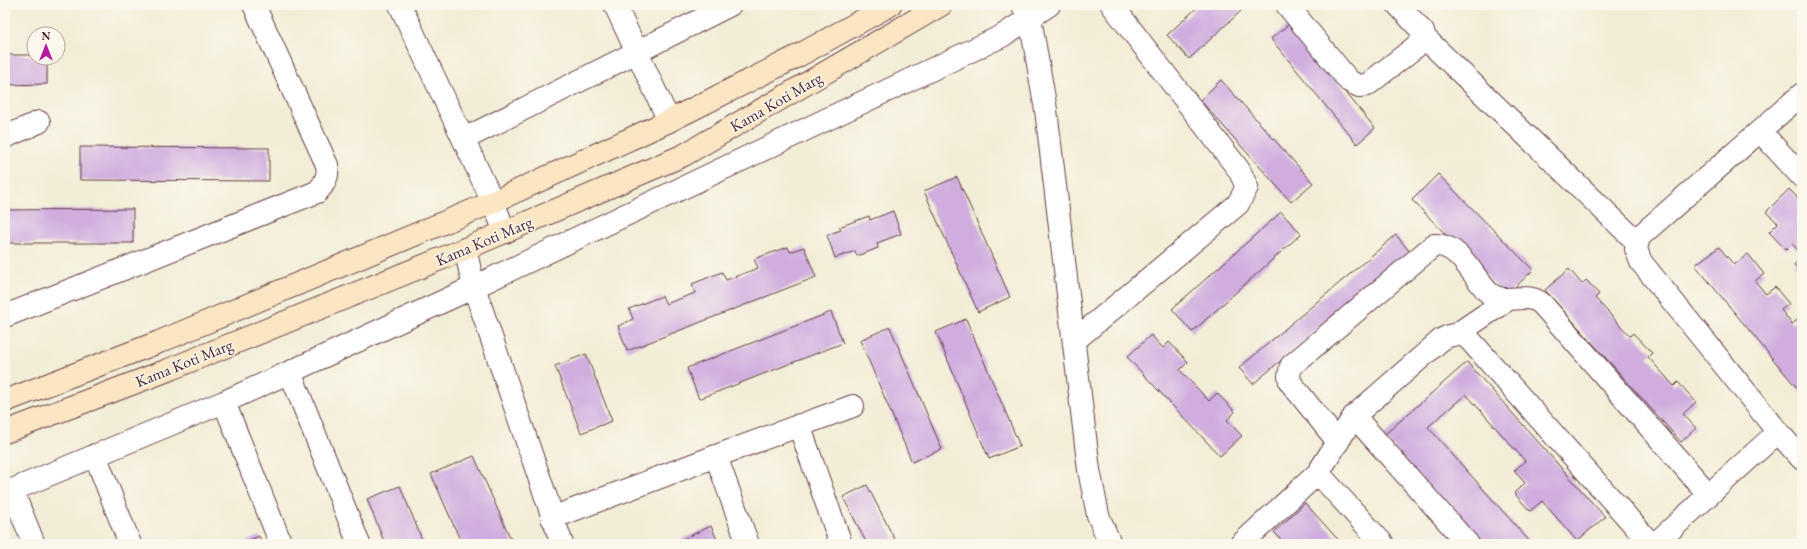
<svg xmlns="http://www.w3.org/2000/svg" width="1807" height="549" viewBox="0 0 1807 549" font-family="'EB Garamond',serif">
<rect width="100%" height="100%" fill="#fbf7ec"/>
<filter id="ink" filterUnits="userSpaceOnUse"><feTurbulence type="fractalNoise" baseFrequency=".025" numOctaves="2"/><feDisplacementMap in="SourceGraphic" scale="8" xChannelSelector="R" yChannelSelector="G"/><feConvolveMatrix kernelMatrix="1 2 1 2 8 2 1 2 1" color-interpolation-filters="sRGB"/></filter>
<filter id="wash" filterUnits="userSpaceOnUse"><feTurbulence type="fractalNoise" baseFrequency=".012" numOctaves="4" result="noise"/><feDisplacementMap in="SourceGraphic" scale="16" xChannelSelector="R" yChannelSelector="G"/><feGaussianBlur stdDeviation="0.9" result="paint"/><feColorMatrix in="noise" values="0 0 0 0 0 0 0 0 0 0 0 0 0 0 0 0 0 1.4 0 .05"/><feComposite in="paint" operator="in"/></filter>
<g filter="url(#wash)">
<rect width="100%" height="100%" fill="#f2edd6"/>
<g id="blocks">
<path fill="#cfaddf" d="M1200 5H1236L1241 11 1189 59 1167 35Z
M1289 24 1375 128 1357 144 1271 39Z
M5 55H34V58H47V84L5 85Z
M1221 80 1313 183 1291 202 1200 100Z
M80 147 269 148V181L80 180Z
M1438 174 1533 270 1506 296 1412 200Z
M957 177 1010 297 978 312 924 191Z
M1789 189 1802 202V254L1792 244 1786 250 1769 232 1778 223 1766 212Z
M133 209V243H5V210Z
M893 211 901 234 877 243 878 248 857 256 855 251 835 258 827 235 841 230 839 227 869 216 870 220Z
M1281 212 1301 234 1192 332 1172 309Z
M1396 235 1410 252 1253 384 1239 368Z
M788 247 790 252 804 247 816 277 627 351 618 326 633 319 629 309 662 296 666 304 695 293 692 284 722 272 726 280 758 268 754 259Z
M1719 247 1734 265 1748 254 1764 274 1755 281 1766 294 1775 287 1789 304 1781 310 1792 324 1800 318 1802 320V394L1695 265Z
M1802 257V273L1794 265Z
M1569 269 1582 284 1586 280 1599 294 1595 298 1630 336 1633 333 1652 353 1648 357 1674 386 1678 382 1696 402 1683 414 1696 428 1681 442 1545 290Z
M831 312 843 343 699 399 687 368Z
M966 319 1020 446 989 459 936 332Z
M890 327 942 449 912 462 860 340Z
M1151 335 1163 348 1169 342 1188 362 1180 370 1209 401 1217 393 1235 412 1227 420 1242 436 1220 456 1127 357Z
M586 354 612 421 581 433 555 366Z
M1467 362 1605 517 1577 541 1542 501 1530 511 1514 493 1525 483 1514 471 1525 461 1466 394 1428 427 1532 544H1480L1383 436Z
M474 456 513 544H462L431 474Z
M867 485 897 544H867L843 497Z
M400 486 424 544H385L367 499Z
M1305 503 1342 544H1285L1274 532Z
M711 526 719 544H675L674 543Z
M259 536 263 544H241Z"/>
</g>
</g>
<g filter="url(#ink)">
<use href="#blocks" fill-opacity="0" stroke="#633e45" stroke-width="1"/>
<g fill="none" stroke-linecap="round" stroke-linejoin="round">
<g stroke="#633e45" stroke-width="24">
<path id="street" d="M400 5 493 202 505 232
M615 5 669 121
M1287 5 1349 81 1359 86 1367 85 1423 41 1425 38 1423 32 1398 5
M1023 6 1030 18 1046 110 1089 470 1098 515 1110 544
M1425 38 1637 242
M1802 94 1639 237 1636 249 1641 262 1778 432 1802 459
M1760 131 1802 177
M5 137 39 122
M464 139 730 5
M465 249 474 287 562 544
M5 316 317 192C325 184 329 176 327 165L254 5
M1457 334 1507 300
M1074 341 1238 204 1247 187 1239 170 1112 5
M290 372 359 544
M224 402 281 544
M1354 416 1468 544
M799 425 841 544
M1338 442 1290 382 1289 376 1291 366 1434 245C1460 243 1473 278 1489 293 1505 307 1526 290 1542 304L1709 495
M95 455 130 544
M716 456 748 544
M1318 473 1383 544
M12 490 34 544
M5 493 224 402 290 372 474 287 1002 36 1049 5
M552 518 716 456 853 406
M1241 544 1318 473 1354 416 1441 340C1451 334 1460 332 1469 339L1651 544
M1655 544 1778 432"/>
</g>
<g stroke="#633e45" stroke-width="24">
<path id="secondary" d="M5 401 159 342 493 202 669 121 796 57 890 5
M5 432 168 370 465 249 684 155 941 5"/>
</g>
<use href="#street" stroke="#fff" stroke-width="22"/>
<use href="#secondary" stroke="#fbe6c4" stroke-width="22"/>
</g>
</g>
<g text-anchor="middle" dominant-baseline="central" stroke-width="3" stroke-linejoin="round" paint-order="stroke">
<g font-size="16" fill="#4a1f2b" stroke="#fbf7ec">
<text transform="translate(776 102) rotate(-30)">Kama Koti Marg</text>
<text transform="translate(484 241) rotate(-23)">Kama Koti Marg</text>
<text transform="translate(184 363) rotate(-22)">Kama Koti Marg</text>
</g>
</g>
<rect width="1807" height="549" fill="none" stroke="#fbf7ec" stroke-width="20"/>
<g transform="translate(46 46)"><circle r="19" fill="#fbf7ec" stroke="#b4a19f"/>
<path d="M0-3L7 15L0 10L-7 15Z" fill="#b5179e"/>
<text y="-6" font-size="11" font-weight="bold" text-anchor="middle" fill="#4a1f2b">N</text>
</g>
</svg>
